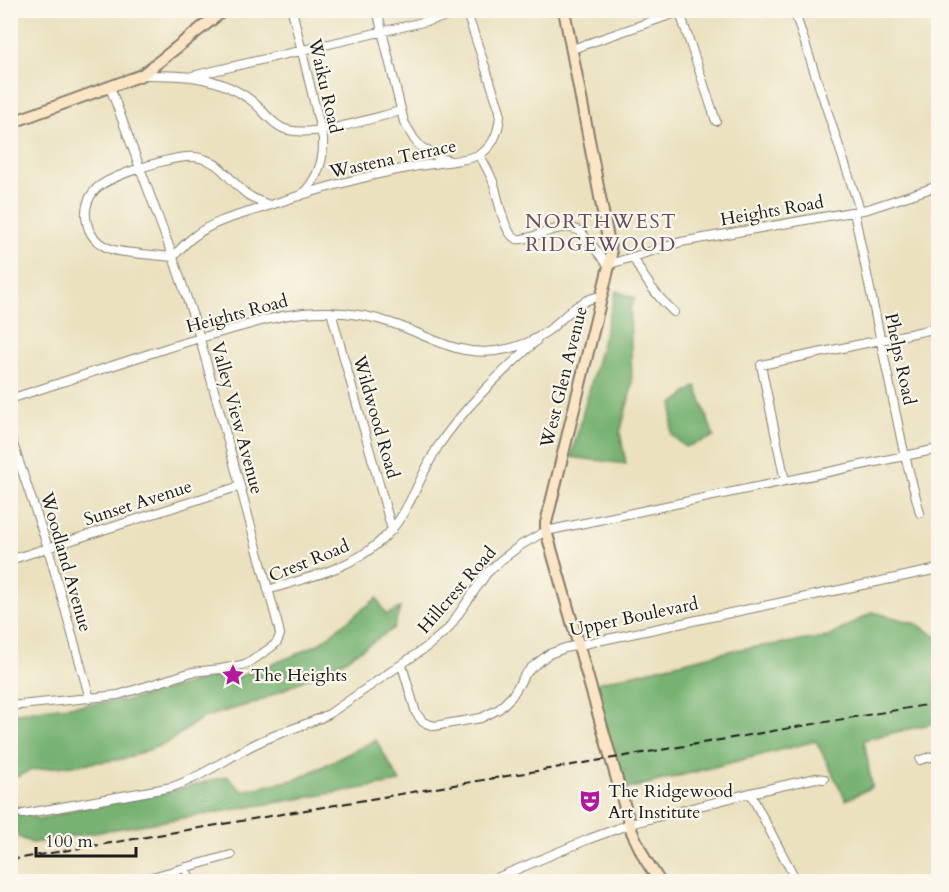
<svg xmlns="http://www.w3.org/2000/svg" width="949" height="892" viewBox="0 0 949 892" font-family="Cardo,serif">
<rect width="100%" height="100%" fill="#fbf7ec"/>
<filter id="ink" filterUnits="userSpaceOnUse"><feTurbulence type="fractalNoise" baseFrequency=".0167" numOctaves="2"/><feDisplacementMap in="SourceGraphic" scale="12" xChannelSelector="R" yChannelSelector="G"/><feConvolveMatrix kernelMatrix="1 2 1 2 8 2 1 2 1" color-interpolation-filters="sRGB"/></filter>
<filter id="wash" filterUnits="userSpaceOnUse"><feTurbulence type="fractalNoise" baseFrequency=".008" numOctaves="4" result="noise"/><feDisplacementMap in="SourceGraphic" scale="24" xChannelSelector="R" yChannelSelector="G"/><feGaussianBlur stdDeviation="1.35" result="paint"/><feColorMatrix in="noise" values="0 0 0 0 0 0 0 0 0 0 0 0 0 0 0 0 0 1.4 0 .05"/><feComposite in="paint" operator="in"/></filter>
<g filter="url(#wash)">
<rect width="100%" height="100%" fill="#ebe1bf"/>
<path fill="#77b272" stroke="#4a6747" stroke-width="1.5" d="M616 291 635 298 630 309 632 386 620 433 626 464 571 457Z
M696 386 714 437 685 447 671 434 673 404Z
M377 598 386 615 400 608 394 628 342 662 257 702 202 718 167 743 124 759 32 770 11 779V714L50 708 130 700 213 677H237L293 656 318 644Z
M873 612 917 624 938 638V722L864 740 872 787 846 800 816 741 627 789 592 684 734 650 828 637Z
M376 740 400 782 32 843 18 837 11 809 10 802 38 820 80 808 166 793 227 776 242 791 297 779Z"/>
</g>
<g filter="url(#ink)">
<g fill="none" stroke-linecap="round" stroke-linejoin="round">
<g stroke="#847e6e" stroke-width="10">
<path id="street" d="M292 10 323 139C324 162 317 181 300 196
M377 10 404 122 414 139 421 147 438 157 448 160
M679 10 716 121
M794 10 860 210
M572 49 673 14 677 10
M142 75C183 75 218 75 252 101 263 110 274 127 288 130 315 137 372 118 401 111
M192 76 466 12
M479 155C485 164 490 174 494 184 498 197 504 236 517 239 522 240 527 238 531 237 547 232 567 222 581 232L609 266
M854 212 903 448 920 513
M173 257C180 249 187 241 196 235 214 221 237 216 259 209 308 192 362 176 413 167 430 163 466 162 480 154 495 146 500 127 500 111L466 10
M173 257C163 256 152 255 142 254 130 252 117 253 106 247 96 242 89 233 87 223 84 211 87 198 96 189 108 176 177 154 195 157 219 160 226 176 242 190 250 198 260 202 270 205
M633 257C643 278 656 296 674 312
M610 264 681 242 868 209 938 186
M331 312 392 530
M10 399C64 381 117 364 170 347 193 340 217 333 240 327 270 318 298 311 329 312 350 313 371 316 391 323 427 334 454 356 495 351 514 349 533 342 549 330 566 316 578 300 601 296
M10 435 48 548 90 699
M785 481 761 365 938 328
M10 560 240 486
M268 590C305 578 347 570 377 544 408 519 417 481 437 448 464 407 500 374 536 341
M402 665 416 713 423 722 434 726 481 718 499 709 512 696 524 676 531 668 549 654 565 648 938 569
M10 706 118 695 192 672 221 669 242 665 250 662 273 646 277 642 280 635 279 629 197 328 173 257 110 87
M920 760 938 755
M750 793 797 882
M10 814H15
M23 814 172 787C202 777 227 758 255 744 279 732 305 726 329 714L428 646 448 629 487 573 501 560 521 545 546 531 938 449
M186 867 190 882
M134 882 231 855
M487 882 589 839 630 824 750 793 816 778 824 779"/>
</g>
<g stroke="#847e6e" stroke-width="14">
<path id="secondary" d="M564 10 611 254 610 262 546 523V531L632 832 645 859 660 882
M10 123 142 75 224 10"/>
</g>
<g stroke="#847e6e" stroke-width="15">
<path id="primary" d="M935 882 938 881"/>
</g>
<use href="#street" stroke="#fff" stroke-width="8"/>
<use href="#secondary" stroke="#fce5c4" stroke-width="10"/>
<use href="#primary" stroke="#f8bf6c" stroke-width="12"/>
<path stroke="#1c1c1c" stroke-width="2" stroke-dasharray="9 4.5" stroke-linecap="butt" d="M10 860 938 703"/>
</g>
</g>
<defs>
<g id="sight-bare" transform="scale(1.8)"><path d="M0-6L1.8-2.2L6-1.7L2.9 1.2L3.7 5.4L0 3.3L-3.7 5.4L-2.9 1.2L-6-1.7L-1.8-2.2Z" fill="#b5179e" stroke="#fbf7ec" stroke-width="2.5" paint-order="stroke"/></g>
<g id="theatre-bare" transform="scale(1.8)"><path d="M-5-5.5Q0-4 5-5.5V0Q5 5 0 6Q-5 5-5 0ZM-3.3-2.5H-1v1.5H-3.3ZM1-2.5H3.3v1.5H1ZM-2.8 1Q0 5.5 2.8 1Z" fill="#b5179e" stroke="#fbf7ec" stroke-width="2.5" paint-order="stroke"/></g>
</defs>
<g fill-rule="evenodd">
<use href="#sight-bare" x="233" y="675"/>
<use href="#theatre-bare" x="590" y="801"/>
</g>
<g text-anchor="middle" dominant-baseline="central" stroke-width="4.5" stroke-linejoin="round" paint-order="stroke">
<g font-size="18" fill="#1c1c1c" stroke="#fbf7ec">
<text transform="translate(325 86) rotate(77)">Waiku Road</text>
<text transform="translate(393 159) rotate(-12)">Wastena Terrace</text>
<text transform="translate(772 211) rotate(-10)">Heights Road</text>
<text transform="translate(237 314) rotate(-15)">Heights Road</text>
<text transform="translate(900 359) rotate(78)">Phelps Road</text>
<text transform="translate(564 377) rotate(-76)">West Glen Avenue</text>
<text transform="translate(376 417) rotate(74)">Wildwood Road</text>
<text transform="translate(237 418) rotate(75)">Valley View Avenue</text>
<text transform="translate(138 503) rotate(-18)">Sunset Avenue</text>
<text transform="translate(309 561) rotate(-22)">Crest Road</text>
<text transform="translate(66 562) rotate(74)">Woodland Avenue</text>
<text transform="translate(457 590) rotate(-49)">Hillcrest Road</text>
<text transform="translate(634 617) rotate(-12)">Upper Boulevard</text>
</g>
<g font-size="18" fill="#1c1c1c" stroke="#fbf7ec" text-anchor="start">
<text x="251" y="675">The Heights</text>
<text x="608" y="791">The Ridgewood<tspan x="608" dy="21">Art Institute</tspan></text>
</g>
<g font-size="20" letter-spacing="1.5" fill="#674d5d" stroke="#fbf7ec">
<text x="601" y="221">NORTHWEST<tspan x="601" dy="23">RIDGEWOOD</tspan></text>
</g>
</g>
<rect width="949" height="892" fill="none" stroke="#fbf7ec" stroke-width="36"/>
<path d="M36 847v9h100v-9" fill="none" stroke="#1c1c1c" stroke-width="3"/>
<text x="45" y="847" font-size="18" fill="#1c1c1c" stroke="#fbf7ec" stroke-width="4.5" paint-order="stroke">100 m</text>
</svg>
